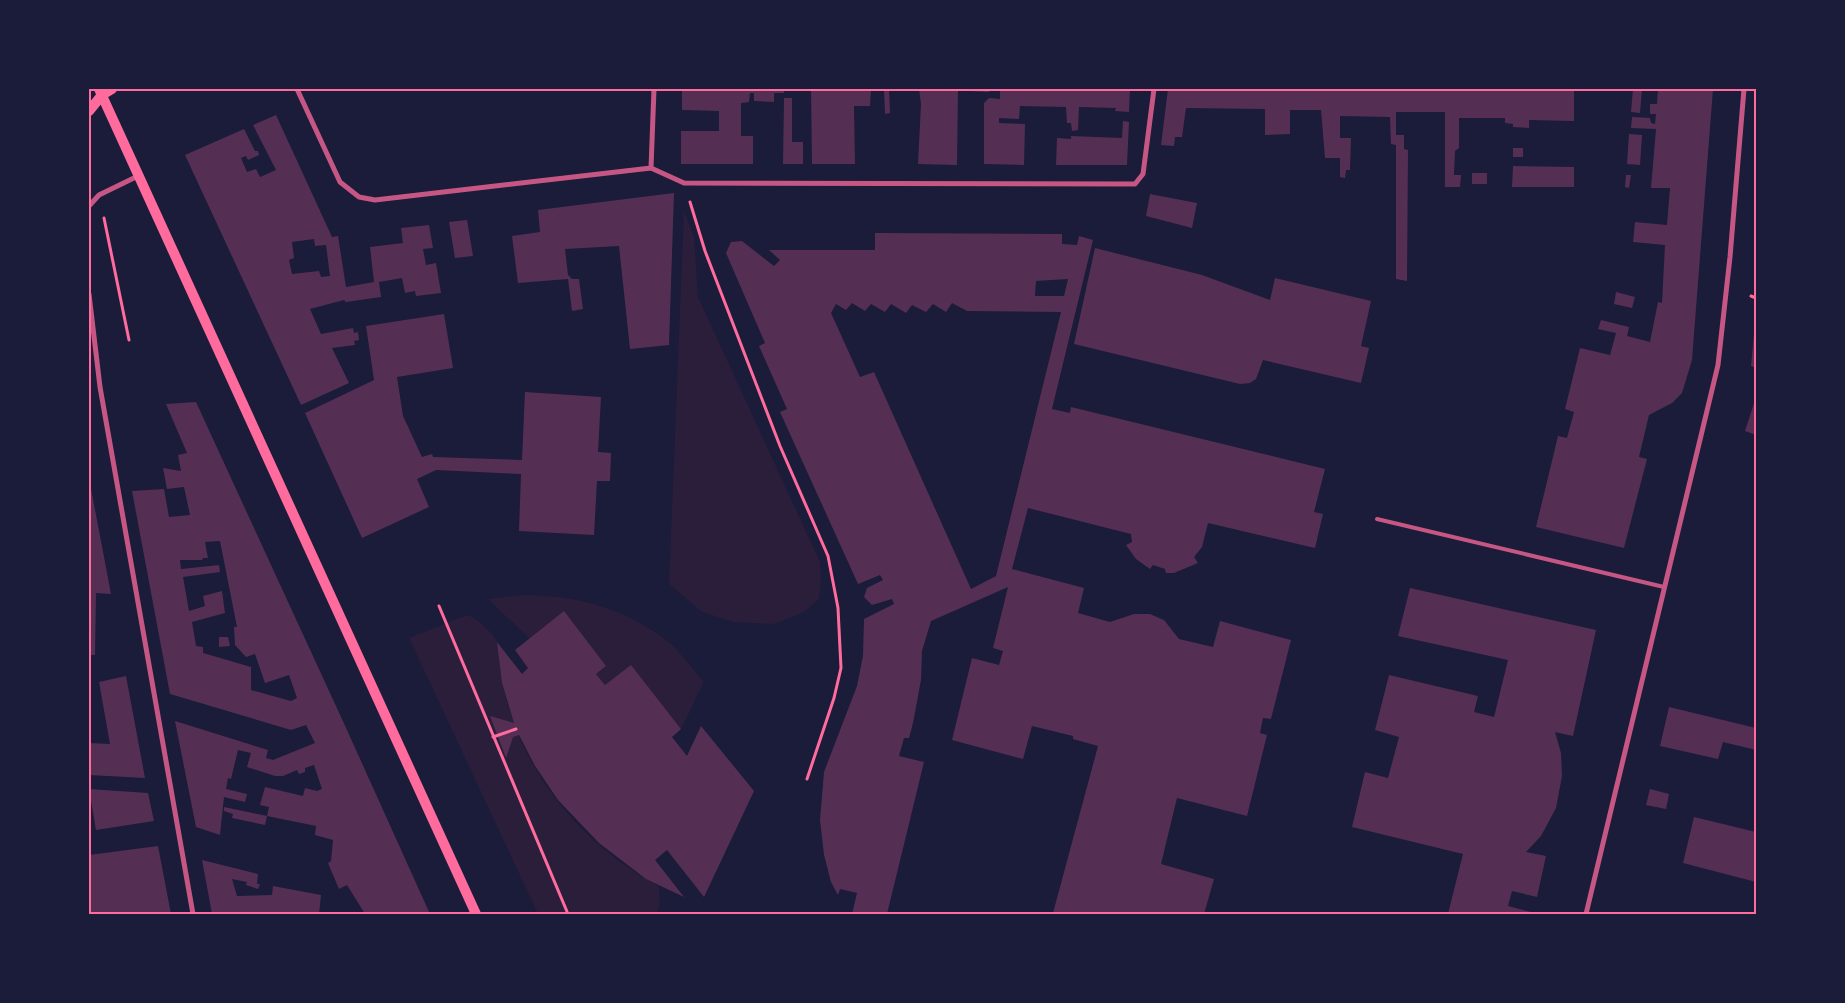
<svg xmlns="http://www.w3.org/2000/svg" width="1845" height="1003" viewBox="0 0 1845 1003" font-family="'Fira Sans Condensed',sans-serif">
<rect width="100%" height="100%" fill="#1b1b3a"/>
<path fill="#2a1e3b" d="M684 211 694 237 698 297 820 562 821 580 819 599 804 612 775 624 733 622 702 612 669 584Z
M524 595C581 596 626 608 671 644 683 655 693 670 704 682L681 729 631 666 605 685 596 674 606 666 530 639 488 599Z
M467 615C475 617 494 633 497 642 500 649 499 661 500 668 502 686 507 704 513 720 536 789 595 853 659 886L660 903 657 914H538L409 638Z"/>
<path fill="#542f53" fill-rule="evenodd" d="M682 89H784V93H774V102L754 101V93H750L749 102 741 103V136H753V164H681V131H719V111L682 110Z
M811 89H871L870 106H854L855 164H812Z
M884 89H889L890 113 885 114Z
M919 89H958L957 165 918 164 921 104Z
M968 89H990L989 92 968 91Z
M1000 89H1130L1129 112 1115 111 1116 108 1079 107 1078 130 1072 131 1071 123H1067L1066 107 1020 106 1019 119 999 118V123L1025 124 1024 165 984 164V103L989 98 1000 99Z
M1168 89H1574V121L1529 120V128L1513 127V124L1505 123V118H1459V148L1455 151 1454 175H1461L1460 187H1445V112H1396V135H1404V149L1408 150 1407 281 1396 279V145L1391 144 1390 117 1340 116V138H1351L1350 170H1346L1345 178 1340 177V158H1325L1321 110H1290V134L1265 135V109L1186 108 1182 137H1175L1174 146 1161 145Z
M1633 89H1642L1640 113 1631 112Z
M1658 89H1713L1692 360 1682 393 1672 403 1649 415 1639 457 1647 459 1624 548 1536 527 1558 436 1567 438 1574 412 1565 409 1580 348 1610 355 1616 333 1598 329 1601 320 1629 327 1627 336 1650 342 1658 302 1662 303 1665 245 1633 242 1635 222 1667 225 1670 188H1651L1656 129 1631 128 1632 117 1650 118 1651 123 1655 124 1656 114H1650V104H1657Z
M784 98H792V142H803V164H783Z
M276 115 332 237 338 236 346 287 374 282 370 247 403 243 401 228 429 225 433 248 423 249 426 265 436 263 441 293 416 296 415 291 405 293 402 278 379 282 381 297 346 302 344 300 310 309 321 334 353 328 354 333 358 332 359 340 354 341 355 345 332 348 349 383 301 405 185 155 244 129 255 151H258L259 155 248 160 246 156 241 158 247 172 256 169 260 177 276 170 253 125ZM314 239 315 246 326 245 330 276 321 277 319 271 292 274 289 260 294 258 292 242Z
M1123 121 1129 122 1127 165H1056L1057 138 1071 139V136L1122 138Z
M1629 134 1642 135 1640 165 1627 164Z
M1513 148H1523V157H1513Z
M1513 166 1574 167V187H1512Z
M1472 173H1487V184H1472Z
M1626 175H1631L1629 188 1625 187Z
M674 193 669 345 630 349 619 246 565 249 568 275 572 279H579L583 309 572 311 568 279 518 283 512 236 540 232 538 210Z
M1150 194 1197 203 1192 228 1146 216Z
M467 220 473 256 455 258 449 222Z
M875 233 1062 234V244L1077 245 1079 236 1093 240 1052 409 1070 413 1071 407 1325 469 1314 512 1323 514 1315 548 1208 523 1202 547 1194 557 1198 563 1174 573H1166L1165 569 1153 565 1150 569 1136 559 1126 545 1132 542 1131 534 1028 508 1012 569 1084 588 1078 613 1110 622 1134 614H1150L1164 620 1179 639 1213 647 1220 621 1291 640 1271 719 1263 718 1260 733 1267 735 1247 816 1177 798 1161 864 1214 879 1204 914 1053 913 1098 746 1073 739V736L1032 726 1023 759 952 740 972 658 999 665 1003 651 993 648 1008 587 931 621 922 651 921 680 913 723 909 738H904L899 756 924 762 887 914H852L857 893 840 889 838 895 831 882 824 855 820 820 824 772 857 686 863 656 864 619 894 604 892 599 872 605 864 597 867 588 883 580 880 575 858 584 780 412 787 409 759 346 765 343 726 253 731 242 742 241 774 266 780 260 769 250H875ZM1068 279 1064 296H1035L1036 281ZM852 303 865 311 871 304 885 312 891 304 906 313 912 305 926 312 933 304 946 312 952 303 967 311 1061 312 996 576 971 589 874 372 860 377 831 313 836 304 846 310Z
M1095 248 1202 275 1270 300 1275 278 1371 301 1361 346 1369 348 1361 383 1263 360 1256 379 1250 383 1240 384 1074 344Z
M1616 292 1635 297 1632 308 1614 304Z
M444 314 453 368 397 377 403 416 422 457 432 454 433 457 522 460 525 392 601 397 598 452 611 453 610 481H597L594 535 519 531 521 474 436 470 417 479 429 507 362 538 305 413 374 380 366 326Z
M1755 322 1756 323V368L1751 366Z
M1756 397V435L1745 431Z
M196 402 347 730 430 914H365L347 885 339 889 328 863 331 861 333 840 315 835 316 826 267 816 269 807 260 805 265 787 303 796 305 788 317 791 322 789 314 765 305 768V772L299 774 297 770 283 776H275L247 767 251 753 238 750 231 779 228 778 226 789 247 794 245 802 224 797 220 835 196 827 175 721 268 750 266 758 273 760 315 743 306 725 291 730 170 694 132 491 164 489 169 517 190 515 184 487 167 489 163 468 181 471 178 455 187 453 166 404ZM220 541 237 627H234L235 645 246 657 255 654 265 683 289 675 297 698 291 701 251 690V667L203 653V647L196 646 192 622 225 613 222 591 203 596 205 606 189 611 183 577 220 572 219 565 181 569 180 560H202L203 558H208L205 542Z
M89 478 111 594 96 593 95 655H89Z
M1410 588 1596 630 1573 736 1555 732 1561 753 1562 776 1556 808 1541 836 1526 852 1546 856 1537 897 1512 891 1508 906 1531 912 1530 914H1448L1463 854 1352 827 1365 772 1388 778 1399 737 1375 730 1389 675 1478 696 1474 712 1494 717 1508 660 1398 636Z
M564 611 606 666 596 674 605 685 631 665 681 729 672 737 687 756 701 726 754 791 704 897 667 850 655 860 684 897 646 879 599 843 558 800 535 766 519 735 513 737 506 758 490 716 514 723 502 683 497 642 522 674 528 668 515 650Z
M219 637H228L230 646 219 647Z
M126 676 145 778 89 775V743L110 744 99 682Z
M1669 707 1756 728V750L1723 742 1718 759 1660 746Z
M89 789 148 793 154 821 96 830Z
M1650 789 1669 794 1666 809 1646 805Z
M224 807 267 816 265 825 232 818 233 814 224 811Z
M1694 817 1756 832V882L1683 863Z
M158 846 171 914H90L89 855Z
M202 860 258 874 257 884H260L258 889 246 885 247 882 232 879 237 896 272 895 273 886 321 895 319 914H212Z"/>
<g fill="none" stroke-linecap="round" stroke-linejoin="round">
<path stroke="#ff6b9d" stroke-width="3" d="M690 202 705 251 780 446 828 556 838 608 841 668 834 698 807 779
M104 218 129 340
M1751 296 1756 298
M439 606 568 914
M493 737 516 729"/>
<path stroke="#c65784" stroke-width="4" d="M1377 519 1664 587"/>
<path stroke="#c65784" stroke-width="5" d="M297 89 340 182 359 197 375 200 651 168 654 89
M651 168 684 183 1135 184 1143 174 1154 89
M89 206 99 195 138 176
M89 294 100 387 193 914
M1586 914 1718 365 1730 257 1744 89"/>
<path stroke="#ff6b9d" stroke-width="10" d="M99 89 476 914
M89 111 102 95 112 89"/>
</g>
<rect width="1845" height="1003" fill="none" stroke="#1b1b3a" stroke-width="180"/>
<rect x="90" y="90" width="1665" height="823" fill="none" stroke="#ff6b9d" stroke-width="2"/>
</svg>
